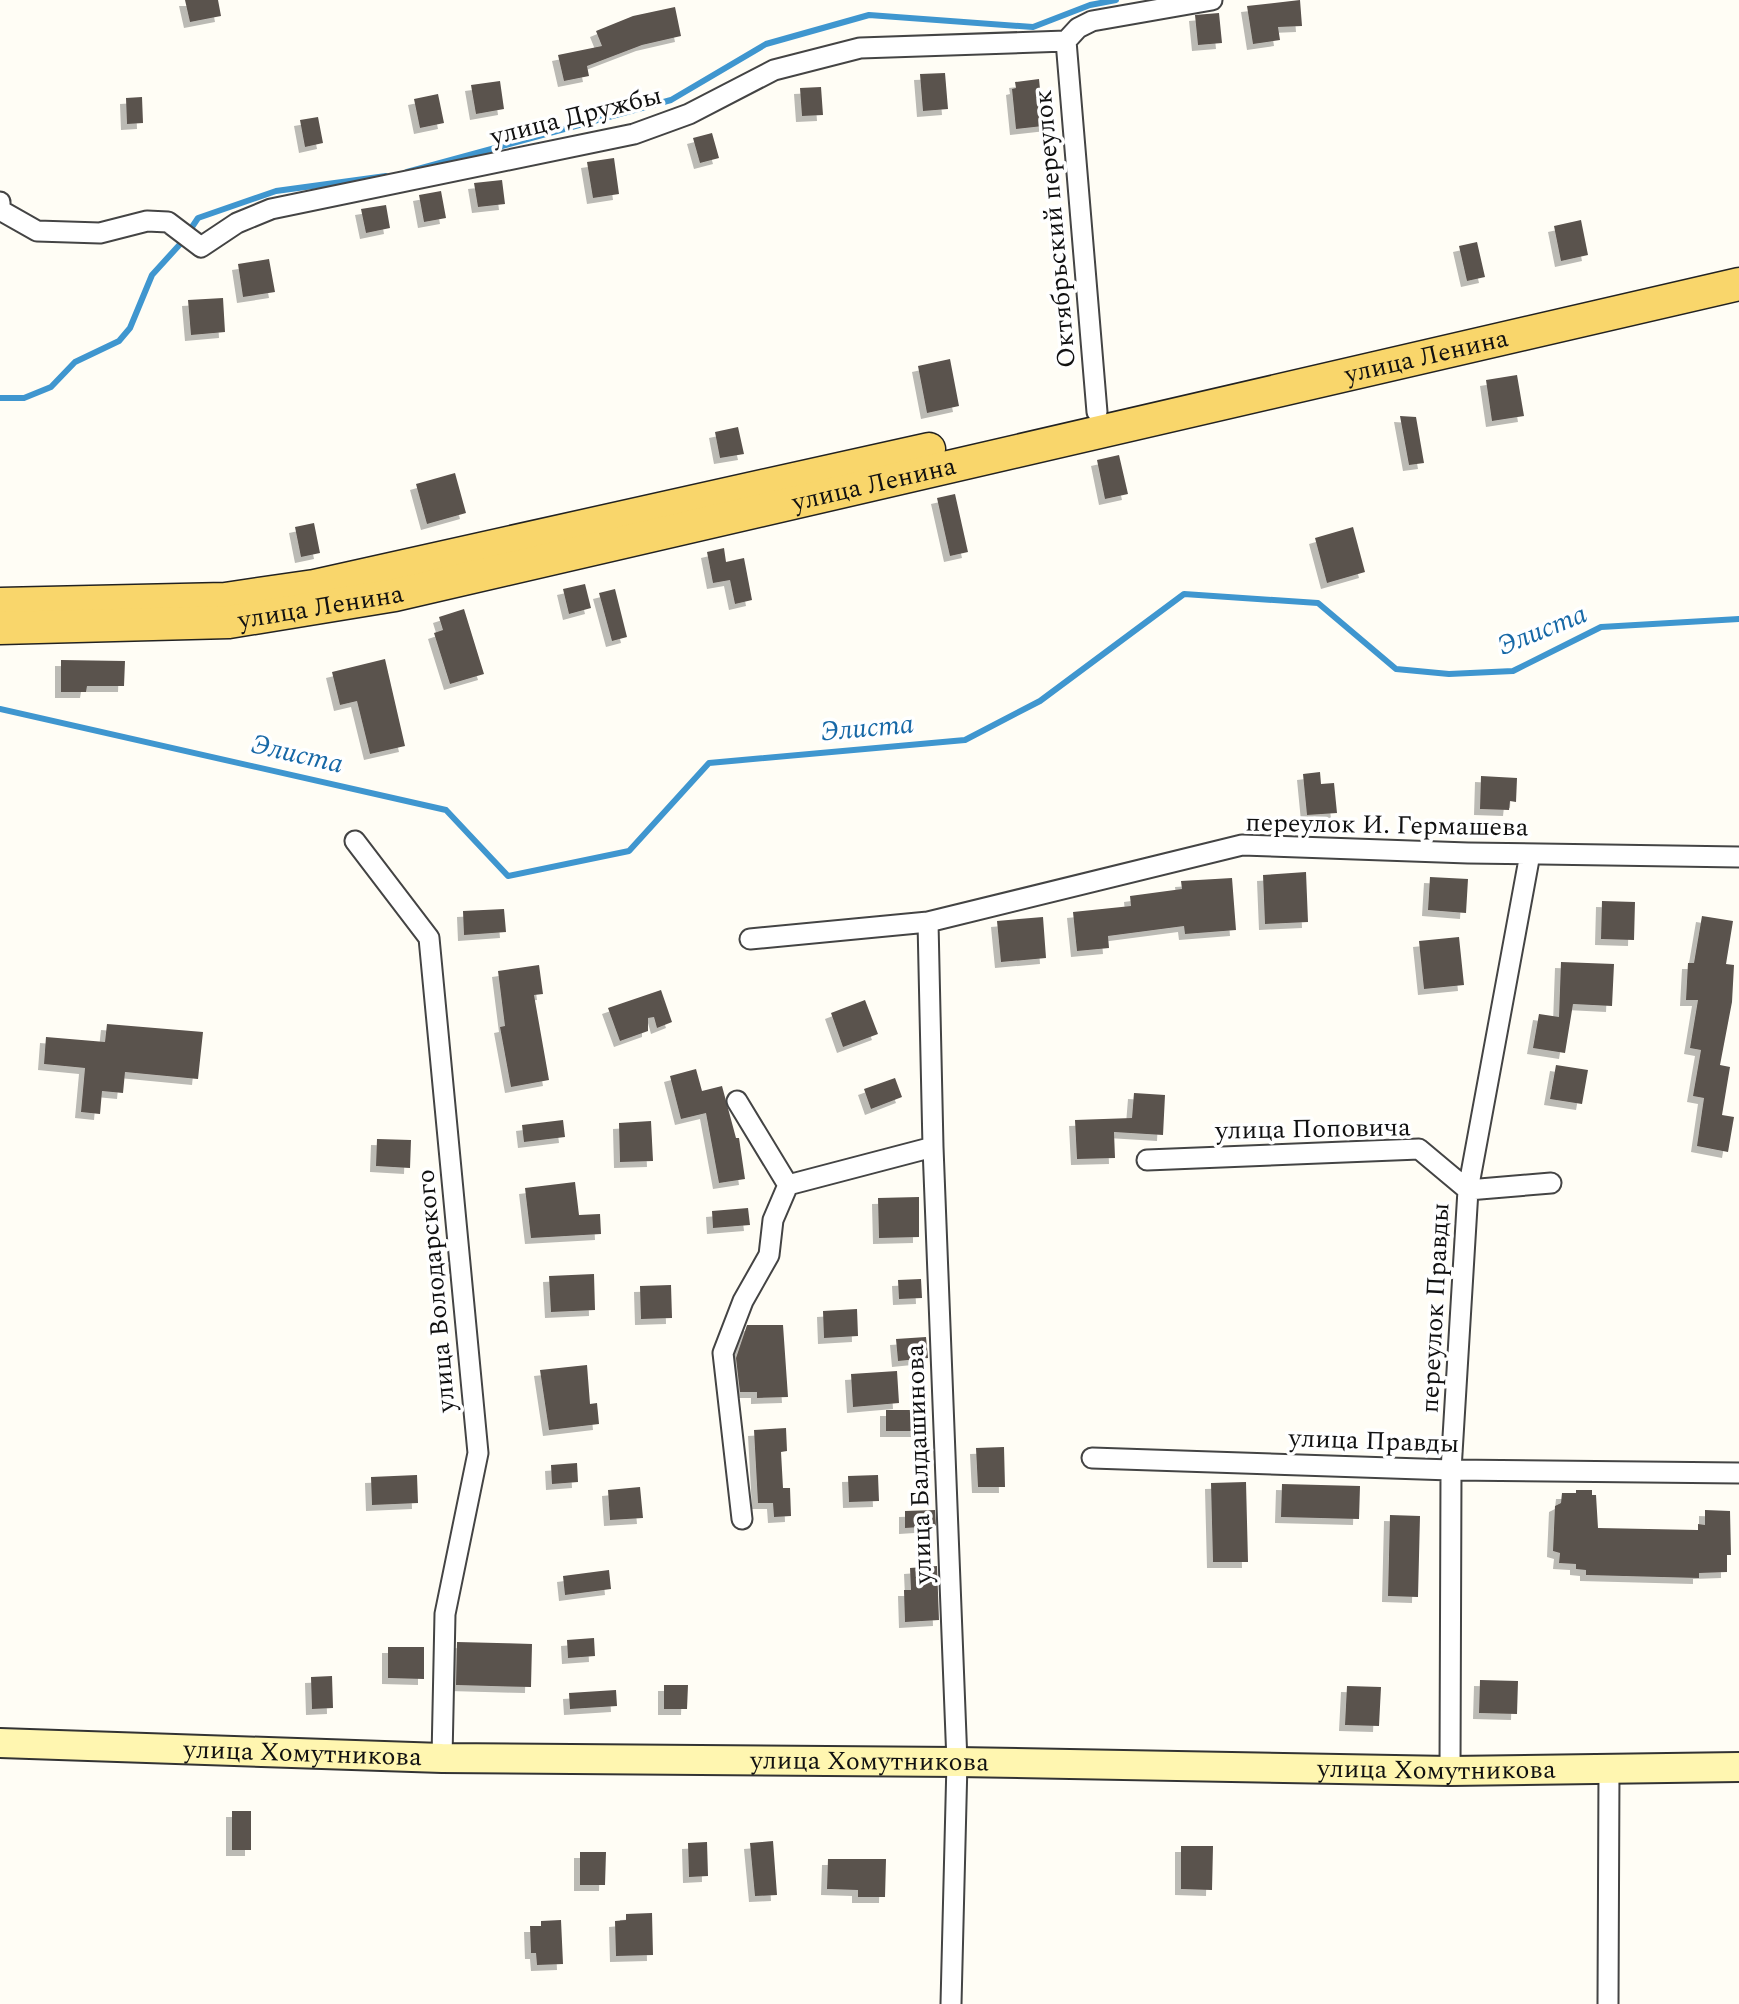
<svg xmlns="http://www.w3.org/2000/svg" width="1739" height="2004" viewBox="0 0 1739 2004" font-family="Spectral,serif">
<defs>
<filter id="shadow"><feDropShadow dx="-6" dy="6" stdDeviation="0" flood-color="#0004"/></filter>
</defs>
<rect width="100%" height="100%" fill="#fffdf5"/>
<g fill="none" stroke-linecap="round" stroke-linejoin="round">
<path stroke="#3f96cf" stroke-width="6" d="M407 172 671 100 766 44 869 15 1033 27 1090 5 1116 0
M0 398H24L51 387 75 362 119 341 130 328 152 275 182 242 198 218 276 191 386 176
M0 709 446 810 508 876 629 851 709 763 965 740 1040 701 1184 594 1318 603 1396 669 1449 674 1513 671 1601 627 1739 619"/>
</g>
<path fill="#5a524d" filter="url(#shadow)" d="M185 0H218L221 16 190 22Z
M1300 0 1302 26 1278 27 1280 40 1253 44 1247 6Z
M675 7 681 36 642 45 587 66 589 76 564 81 558 55 602 46 596 31 633 16Z
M1219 13 1222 43 1198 45 1195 15Z
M945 73 948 109 923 111 920 74Z
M1039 79 1041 99 1049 98 1052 125 1016 129 1012 89 1016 88 1015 82Z
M500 81 504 109 476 114 471 85Z
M821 87 823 115 802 116 800 88Z
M438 94 444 123 420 128 414 99Z
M142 97 143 123 127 124 126 98Z
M318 117 323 143 305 147 300 120Z
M712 133 719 158 700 163 693 138Z
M614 158 619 194 593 198 587 162Z
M502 180 505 204 478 207 474 183Z
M441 191 446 218 424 222 419 195Z
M386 205 390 228 366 233 361 209Z
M1581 220 1588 255 1561 261 1554 226Z
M1477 242 1485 277 1467 281 1459 246Z
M269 259 275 292 243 297 238 264Z
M223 298 225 332 191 335 188 300Z
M950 359 959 406 927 413 918 366Z
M1517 375 1524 416 1492 421 1486 380Z
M1400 416 1416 417 1424 463 1409 465Z
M738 427 744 454 720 458 715 432Z
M1119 455 1128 494 1105 499 1097 460Z
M455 473 466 513 427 524 416 484Z
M955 494 968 552 950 556 937 498Z
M314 523 320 553 301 557 295 527Z
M1353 527 1365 572 1327 583 1315 538Z
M724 548 726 562 744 558 752 600 735 604 730 580 713 583 707 552Z
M585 584 591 608 569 614 563 589Z
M615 589 627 637 612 641 599 593Z
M464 609 484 674 450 684 434 633 443 630 439 617Z
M385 659 405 746 370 754 357 701 340 705 332 672Z
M61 660 125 661 124 686H87L86 692H61Z
M1320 772 1321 784 1334 783 1337 813 1307 815 1303 774Z
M1481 776 1517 778 1516 802 1510 801 1509 810 1480 809Z
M1306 872 1308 922 1265 924 1263 875Z
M1430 877 1468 879 1466 913 1428 910Z
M1232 878 1236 930 1185 934 1184 926 1108 936 1109 948 1077 951 1073 912 1131 906 1130 896 1182 889 1181 881Z
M1602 901 1635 902 1634 940 1601 939Z
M504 909 506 932 464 935 463 911Z
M1702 916 1733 921 1726 964 1734 965 1732 1002 1720 1065 1730 1067 1722 1115 1734 1117 1728 1152 1697 1146 1704 1098 1693 1096 1701 1050 1690 1048 1698 1000H1686L1688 963H1694Z
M1043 917 1046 958 1001 962 997 921Z
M1459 937 1464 985 1424 989 1419 941Z
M1561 962 1614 964 1612 1006 1573 1004 1565 1053 1533 1048 1539 1014 1559 1017Z
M539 965 543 994 534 995 549 1080 511 1087 500 1027 505 1026 498 971Z
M661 990 672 1022 657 1028 654 1017 648 1018V1031L620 1041 608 1008Z
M865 1000 878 1034 843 1047 831 1013Z
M107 1024 203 1032 198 1079 125 1072 123 1093 102 1091 100 1114 81 1112 85 1068 44 1064 46 1037 105 1042Z
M1556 1065 1588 1070 1582 1104 1550 1099Z
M696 1069 702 1091 722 1086 736 1138H739L745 1179 719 1183 706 1113 681 1119 670 1076Z
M895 1078 902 1097 871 1109 864 1089Z
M1134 1093 1165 1095 1163 1135 1114 1132 1115 1158 1077 1159 1075 1120 1132 1118Z
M563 1120 565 1137 524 1142 522 1125Z
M651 1121 653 1161 620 1162 619 1123Z
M377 1139 411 1140 410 1168 376 1166Z
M575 1182 579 1215 600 1214 601 1234 531 1238 525 1188Z
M919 1197V1237L879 1238 878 1198Z
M748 1208 750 1225 713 1228 712 1211Z
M594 1274 595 1310 551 1312 549 1276Z
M921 1279 922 1298 899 1299 898 1280Z
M671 1285 672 1318 641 1319 640 1286Z
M857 1309 858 1336 824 1338 823 1311Z
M747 1325H783L788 1397 757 1398V1392H740L736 1358Z
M926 1337 928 1358 898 1361 896 1339Z
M587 1365 590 1404 597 1403 599 1424 549 1430 540 1370Z
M897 1371 899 1403 853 1407 851 1374Z
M886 1410H927L928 1431H886Z
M786 1428 787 1451 781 1452 783 1488H790L791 1516 774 1517 773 1503H758L754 1430Z
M1004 1447 1005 1487H978L976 1448Z
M577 1463 578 1482 552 1484 551 1465Z
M417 1475 418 1503 372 1505 371 1477Z
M878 1475 879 1501 849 1502 848 1476Z
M1246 1482 1248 1562H1213L1211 1483Z
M1282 1484 1360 1486 1359 1519 1281 1517Z
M640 1487 643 1518 610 1520 608 1490Z
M1576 1490H1592V1495H1596L1598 1528 1698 1530V1524L1705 1525V1510L1730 1511 1731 1555H1727V1572L1699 1573V1578L1586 1575V1570L1576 1569V1564L1559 1563 1560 1553 1553 1551 1555 1506 1561 1503 1562 1493H1576Z
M935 1510 936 1526 905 1528V1511Z
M1390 1515 1420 1516 1418 1597 1388 1596Z
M937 1566 939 1620 905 1622 904 1590H911L910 1568Z
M609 1570 611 1589 565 1595 563 1576Z
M594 1638 595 1656 568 1658 567 1640Z
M457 1642 532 1644 531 1687 456 1685Z
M388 1647H424V1679L388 1678Z
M332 1676 333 1708 312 1709 311 1677Z
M1480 1680 1518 1681 1517 1714 1479 1713Z
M664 1685H688L687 1709H664Z
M1347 1686 1381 1687 1379 1726 1345 1725Z
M616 1690 617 1706 570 1709 569 1693Z
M232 1811H251V1850H232Z
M773 1841 777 1895 755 1896 750 1843Z
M707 1842 708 1876 689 1877 688 1843Z
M1181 1846H1213L1212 1890 1181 1889Z
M580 1852H606L605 1885H580Z
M828 1859H886L885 1897H858V1890L827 1889Z
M652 1913 653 1955 616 1956 615 1921 626 1920V1914Z
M561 1920 563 1964 537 1965 536 1953H531L530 1926H541V1921Z"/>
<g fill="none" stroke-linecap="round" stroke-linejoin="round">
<g stroke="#444" stroke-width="23">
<path id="street" d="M1066 41 1097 412
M0 202V210L37 231 100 233 147 221 168 222 201 247 237 223 271 209 634 134 689 114 774 70 860 48 1066 41 1078 28 1092 21 1212 0
M355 841 429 938 478 1453 445 1614 442 1758
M928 922 933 1147 957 1762 951 2004
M750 939 928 922 1242 845 1468 853 1739 857
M737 1101 788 1185
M1147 1160 1419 1149 1468 1190 1551 1183
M1092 1458 1451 1470 1739 1473
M742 1519 723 1353 743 1301 769 1255 773 1220 788 1185 933 1147
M1450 1771 1451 1470 1468 1190 1530 854
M1608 2004 1609 1769"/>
</g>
<g stroke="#333" stroke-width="32">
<g id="secondary">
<path id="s1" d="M0 1743 442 1758 957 1762 1450 1771 1739 1767"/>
</g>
</g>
<g stroke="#222" stroke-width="35">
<g id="primary">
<path d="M0 604 225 599 314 586 929 449"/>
<path id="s2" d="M0 628 229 622 395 595 1739 284"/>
</g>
</g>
<use href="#street" stroke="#fff" stroke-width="19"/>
<use href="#secondary" stroke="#fff6b0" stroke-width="28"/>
<use href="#primary" stroke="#f9d66b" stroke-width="32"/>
</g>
<g text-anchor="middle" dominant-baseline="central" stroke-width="7" stroke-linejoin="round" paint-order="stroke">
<g font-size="26" fill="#111" stroke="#fff">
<text transform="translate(576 116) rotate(-14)">улица Дружбы</text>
<text transform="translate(1055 229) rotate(-95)">Октябрьский переулок</text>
<text stroke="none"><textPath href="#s2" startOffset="1456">улица Ленина</textPath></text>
<text stroke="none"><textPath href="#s2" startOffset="889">улица Ленина</textPath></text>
<text stroke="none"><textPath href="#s2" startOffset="322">улица Ленина</textPath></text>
<text transform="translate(1387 825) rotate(1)">переулок И. Гермашева</text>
<text transform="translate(1313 1129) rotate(-1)">улица Поповича</text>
<text transform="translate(436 1291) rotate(-95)">улица Володарского</text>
<text transform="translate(1435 1308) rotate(-87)">переулок Правды</text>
<text transform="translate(1374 1441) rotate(2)">улица Правды</text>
<text transform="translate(919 1464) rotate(-92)">улица Балдашинова</text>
<text stroke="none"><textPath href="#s1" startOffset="303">улица Хомутникова</textPath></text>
<text stroke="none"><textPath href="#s1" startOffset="870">улица Хомутникова</textPath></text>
<text stroke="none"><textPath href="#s1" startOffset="1437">улица Хомутникова</textPath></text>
</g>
<g font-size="28" font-style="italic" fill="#1768a6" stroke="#fff">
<text transform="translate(1542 630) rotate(-22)">Элиста</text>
<text transform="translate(867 728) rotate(-5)">Элиста</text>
<text transform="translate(297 754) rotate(13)">Элиста</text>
</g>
</g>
</svg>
